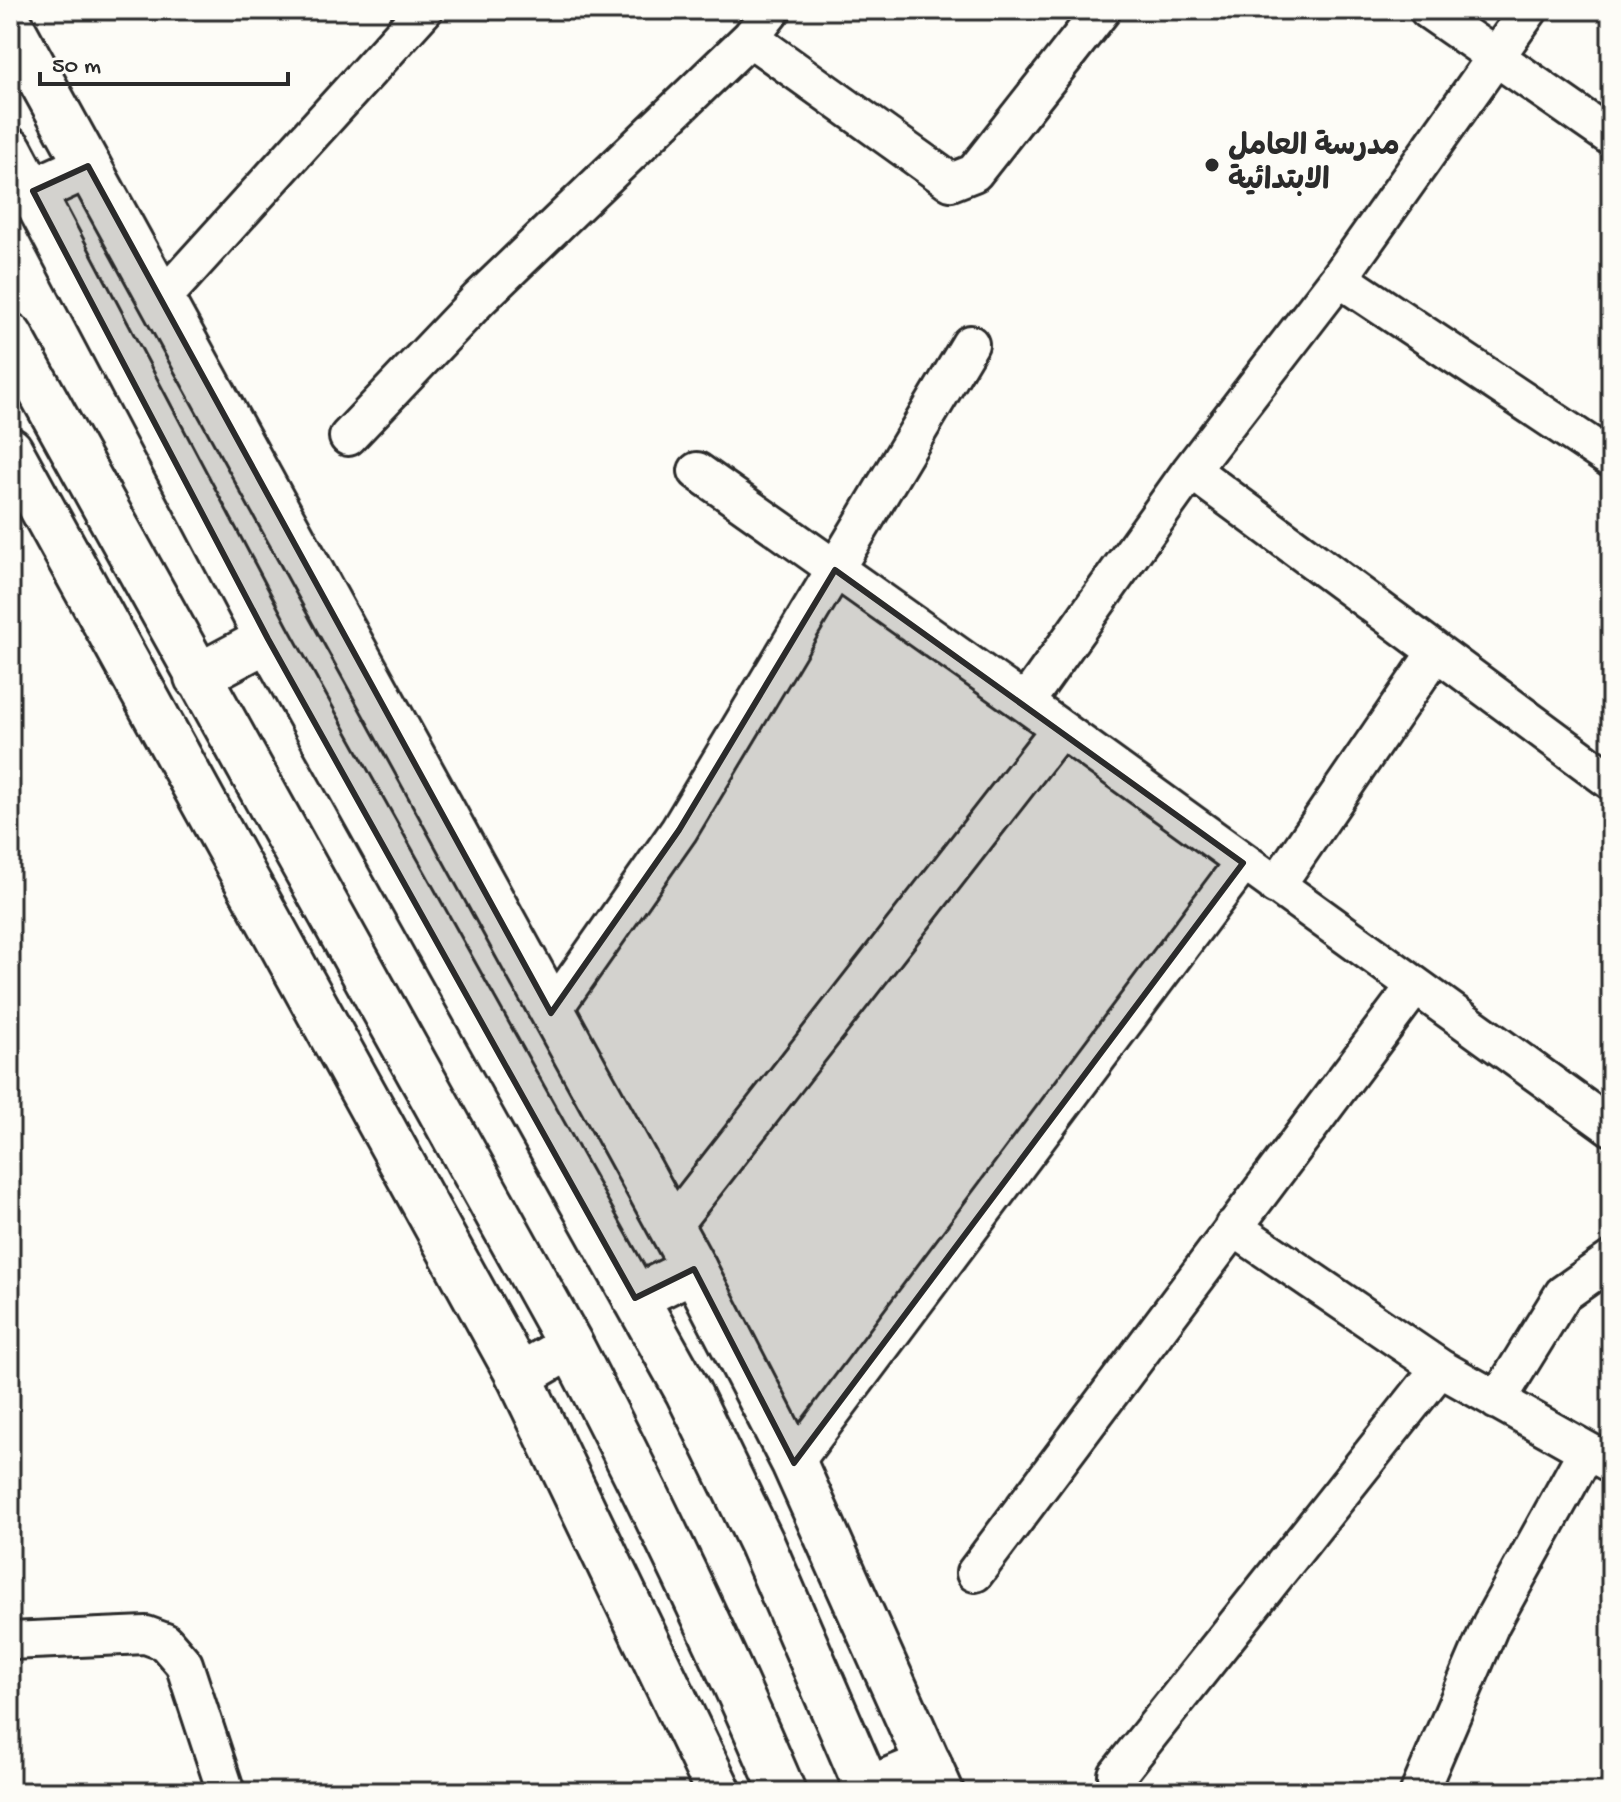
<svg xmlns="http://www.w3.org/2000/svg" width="1621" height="1802" viewBox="0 0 1621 1802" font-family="'Gochi Hand','Playpen Sans Arabic',sans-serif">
<rect width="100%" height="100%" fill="#fdfcf7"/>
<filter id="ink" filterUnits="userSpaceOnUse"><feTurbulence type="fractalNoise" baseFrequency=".0125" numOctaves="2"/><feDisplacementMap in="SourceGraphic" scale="16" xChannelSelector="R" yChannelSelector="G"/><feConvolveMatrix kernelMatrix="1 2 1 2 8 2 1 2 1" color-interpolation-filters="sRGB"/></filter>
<g filter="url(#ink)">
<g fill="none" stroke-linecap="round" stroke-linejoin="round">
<g stroke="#2b2b2b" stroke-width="42">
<path id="minor" d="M772 10 750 38 951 182 974 173 1102 10
M1428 10 1611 137
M1339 278 1611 459
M161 300 424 10
M348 437 479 299 750 38
M1191 470 1611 781
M697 471 1025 703 1611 1127
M1025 703 1191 470 1339 278 1529 10
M1276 886 1436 652
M551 1013 679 830 970 344
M672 1226 1059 730
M1233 1227 1440 1368 1611 1464
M1497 1401 1563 1294 1611 1260
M794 1463 1243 863
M975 1573 1415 986
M10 1641 146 1635 165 1642 184 1664 226 1792
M1117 1775 1440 1368
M1419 1792 1491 1624 1586 1452"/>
</g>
<g stroke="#2b2b2b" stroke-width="50">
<path id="tertiary" d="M10 24 694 1269 794 1463 941 1792
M10 450 519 1376 719 1792"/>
</g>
<g stroke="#2b2b2b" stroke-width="50">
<path id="primary" d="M10 150 268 639 688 1392 761 1542 869 1792
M33 191 88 166
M10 336 571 1346C647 1492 718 1640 783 1792
M197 677 268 639
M635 1298 694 1269
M519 1376 571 1346
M868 1789 929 1764"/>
</g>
<use href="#minor" stroke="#fdfcf7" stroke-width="36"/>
<use href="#tertiary" stroke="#fdfcf7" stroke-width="44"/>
<use href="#primary" stroke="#fdfcf7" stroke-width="44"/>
</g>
</g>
<path fill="#2b2b2b" fill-opacity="0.2" stroke="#2b2b2b" stroke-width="6" stroke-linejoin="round" d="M88 166 551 1013 679 830 835 570 1243 863 794 1463 694 1269 635 1298 268 639 33 191Z"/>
<circle fill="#2b2b2b" stroke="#fdfcf7" stroke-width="3" cx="1212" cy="165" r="8"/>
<g text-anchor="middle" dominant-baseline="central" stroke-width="8" stroke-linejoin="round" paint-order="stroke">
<g font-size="30" font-weight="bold" fill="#2b2b2b" stroke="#fdfcf7" text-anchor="start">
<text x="1228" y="148">مدرسة العامل<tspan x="1228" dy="34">الابتدائية</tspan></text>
</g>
</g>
<rect width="1621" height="1802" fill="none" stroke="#fdfcf7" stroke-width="40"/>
<rect x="20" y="20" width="1581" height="1762" fill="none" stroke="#2b2b2b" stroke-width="3" filter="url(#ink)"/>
<path d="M40 72v12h248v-12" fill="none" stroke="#2b2b2b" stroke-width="4"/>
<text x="52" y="72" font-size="24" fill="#2b2b2b" stroke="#fdfcf7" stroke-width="6" paint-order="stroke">50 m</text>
</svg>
